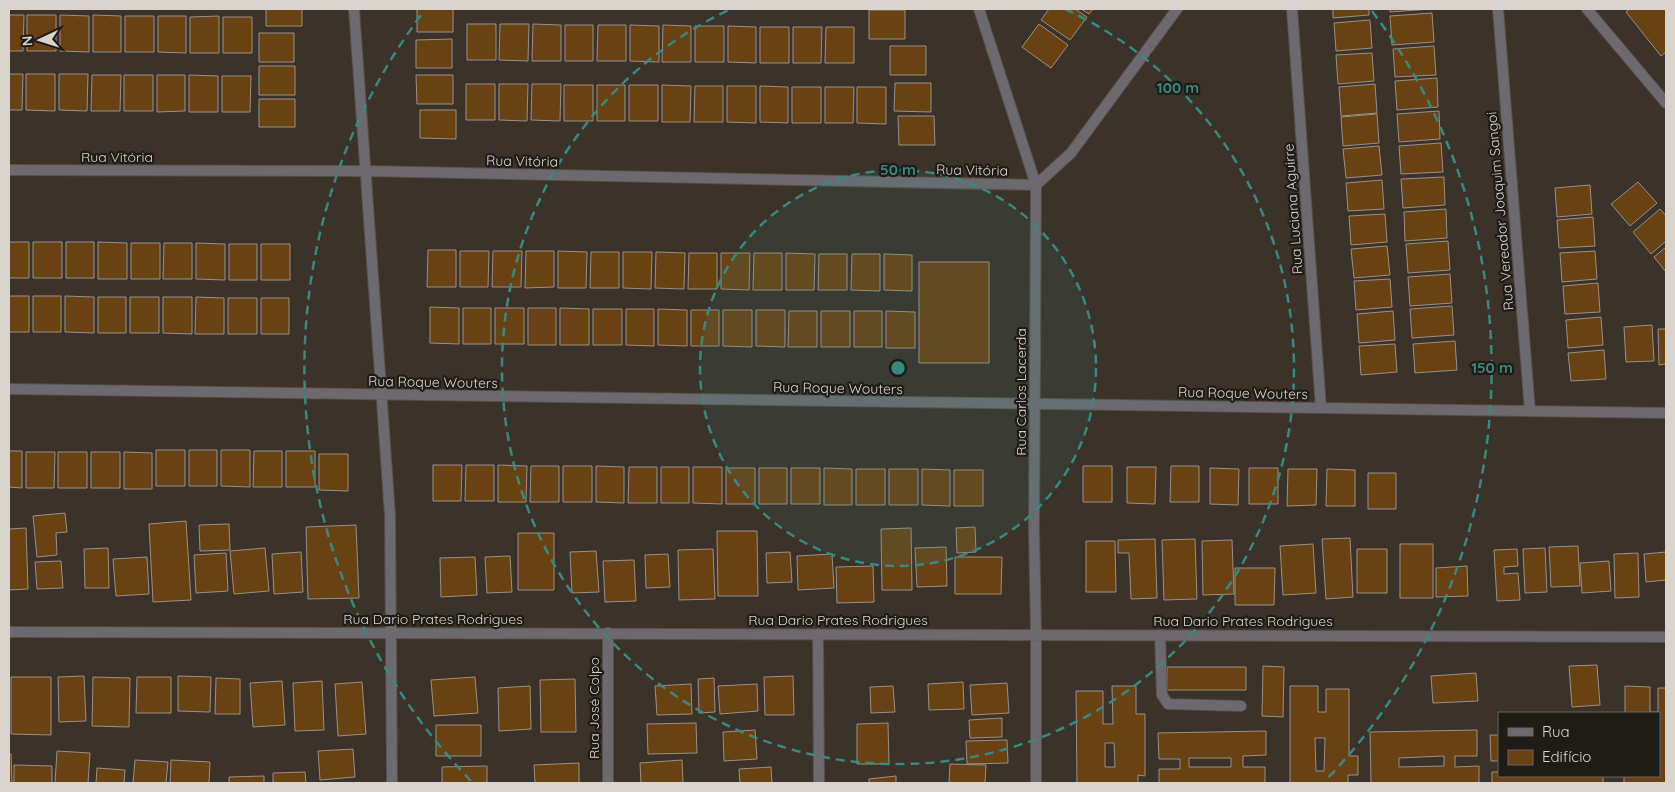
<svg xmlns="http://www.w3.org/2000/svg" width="1675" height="792" viewBox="0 0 1675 792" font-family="Quicksand,sans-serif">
<rect width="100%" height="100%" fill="#3b322a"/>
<path fill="#694214" stroke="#9a9086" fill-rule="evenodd" d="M266 9H302V26H266Z
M417 9H453V32H417Z
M1049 9H1075L1087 17 1070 40 1041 20Z
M1081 9H1093L1089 14Z
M1333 9H1369V15L1333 18Z
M1390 9H1431L1390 12Z
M1630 9H1666V52L1661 56 1626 12Z
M869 10H905V39H869Z
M1432 13 1434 42 1392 45 1390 16Z
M9 15H24L23 51H9Z
M27 15H56V51H27Z
M60 15 89 16V52L60 51Z
M93 15 121 16V52H93Z
M125 16H154V52H125Z
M158 16H186V53L158 52Z
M219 16V53H190V17Z
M223 17H252V53H223Z
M1370 20 1372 48 1336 51 1334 23Z
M467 24H496V60H467Z
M500 24H529L528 61 499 60Z
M533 24 561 25V61H532Z
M1039 24 1068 45 1051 68 1022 47Z
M565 25H593V61H565Z
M598 25H626V61H597Z
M630 25 659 26V62L630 61Z
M663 25 691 26V62H662Z
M695 26H724V62H695Z
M728 26 756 27V63L728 62Z
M760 27H789V63H760Z
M793 27H822L821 63H793Z
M826 27H854V63H825Z
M259 33H294V62H259Z
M452 39V68H416V40Z
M890 46H926V75H890Z
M1434 46 1436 75 1395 77 1393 49Z
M1372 53 1374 81 1338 84 1336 55Z
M259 66H295V95H259Z
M9 74H23L22 110H9Z
M26 74H55V111L26 110Z
M59 74H88L87 111 59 110Z
M92 75H121L120 111H91Z
M124 75H153V111H124Z
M157 75H185V111L157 112Z
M189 75 218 76V112H189Z
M416 75H453V104H417Z
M222 76H251L250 112H222Z
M1437 78 1438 107 1397 110 1395 81Z
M895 83H931V112L894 111Z
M466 84H495V120H466Z
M499 84H528L527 121 499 120Z
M532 84H561L560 121 531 120Z
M1375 84 1377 113 1341 116 1339 87Z
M564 85H593V121H564Z
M597 85H625V121H597Z
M629 85H658V121H629Z
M662 85 691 86 690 122H662Z
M695 86H723V122H694Z
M727 86H756V123L727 122Z
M760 86 788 87V123L760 122Z
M792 87H821V123H792Z
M825 87H854L853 123H825Z
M857 87H886V124L857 123Z
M259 99H295V127H259Z
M420 110H456V139L420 138Z
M1439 111 1440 139 1399 142 1397 114Z
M1377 114 1379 143 1343 146 1341 117Z
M898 116H934L935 145H899Z
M1441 143 1443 172 1401 174 1399 146Z
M1379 146 1382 175 1346 178 1343 149Z
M1444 177 1445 205 1403 208 1401 179Z
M1382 180 1384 209 1348 211 1346 183Z
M1638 182 1657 203 1630 226 1611 204Z
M1590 185 1592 214 1557 217 1555 188Z
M1446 209 1447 238 1405 241 1404 212Z
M1660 209 1666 216V241L1651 254 1633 232Z
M1385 214 1387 242 1351 245 1349 216Z
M1593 217 1595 246 1559 248 1557 220Z
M1448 241 1450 270 1408 273 1406 244Z
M9 242H29V278H9Z
M33 242H62V278H33Z
M66 242H94V278H66Z
M98 242 127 243V279H98Z
M131 243H160V279H131Z
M164 243H192V279H163Z
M196 243 225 244V280L196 279Z
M229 244H257V280H229Z
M261 244H290V280H261Z
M1387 246 1390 275 1354 278 1351 249Z
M1666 247V272L1654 257Z
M428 250H456V287H427Z
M460 251H489L488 287H460Z
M493 251H522L521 287H492Z
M526 251H554V287L525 288Z
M558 251 587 252 586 288H558Z
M1595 251 1597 279 1562 282 1560 253Z
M591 252H619V288H590Z
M623 252H652L651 289 623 288Z
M656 252 685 253 684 289 655 288Z
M689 253H717V289H688Z
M721 253H750L749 290 721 289Z
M754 253H782V290H753Z
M786 253 815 254 814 290H786Z
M819 254H847V290H818Z
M852 254H880V291L851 290Z
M884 254 912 255V291L884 290Z
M919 262H989V363H919Z
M1450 274 1452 303 1410 306 1408 277Z
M1390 279 1392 307 1356 310 1354 281Z
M1598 283 1600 312 1565 314 1563 286Z
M9 296H29V332H9Z
M33 296H61V332H33Z
M65 296 94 297V333L65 332Z
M98 297H126V333H98Z
M130 297H159V333H130Z
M163 297H192V334L163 333Z
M196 297 224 298V334H195Z
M228 298H257V334H228Z
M261 298H289V334H261Z
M1452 306 1454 335 1412 338 1410 309Z
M430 307 459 308V344L430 343Z
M463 308H491V344H463Z
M495 308H524V344H495Z
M528 308H556V345H528Z
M560 308 589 309V345H560Z
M593 309H622V345H593Z
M626 309H654V346L626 345Z
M658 309 687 310V346L658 345Z
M691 310H719V346H691Z
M723 310H752V347L723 346Z
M756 310H785V347L756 346Z
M789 311H817V347H788Z
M821 311H850V347H821Z
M854 311H882V347H854Z
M886 311 915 312V348H886Z
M1393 311 1395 340 1359 343 1357 314Z
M1601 317 1603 345 1568 348 1566 320Z
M1652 325 1654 361 1626 362 1624 327Z
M1658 329H1666V364L1659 365Z
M1455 341 1457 370 1415 373 1413 344Z
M1395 344 1397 372 1361 375 1359 346Z
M1604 350 1606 379 1571 381 1568 353Z
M156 450H185V486H156Z
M189 450H217V486H189Z
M221 450H250V487L221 486Z
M9 451H22V488L9 487Z
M254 451H282V487H253Z
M286 451H315V487H286Z
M26 452H55L54 488H26Z
M58 452H87V488H58Z
M91 452H120V488H91Z
M124 452 152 453V489H124Z
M319 454H348V491L319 490Z
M433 465H462L461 501H433Z
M466 465H494V501H465Z
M498 465 527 466 526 502H498Z
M531 466H559V502H530Z
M563 466H592V502H563Z
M596 466 624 467V503L596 502Z
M1083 466H1112V502H1083Z
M1171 466H1199V502H1170Z
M629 467H657V503H628Z
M661 467H689V503H661Z
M693 467H722V504L693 503Z
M1127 467H1156L1155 504 1127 503Z
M726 468H755V504H726Z
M759 468H787V504H759Z
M791 468H820V504H791Z
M824 468 852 469V505H824Z
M1210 468 1239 469 1238 505 1210 504Z
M1249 468H1278V504H1249Z
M856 469H885V505H856Z
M889 469H918V505H889Z
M922 469 950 470V506L922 505Z
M1288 469H1317L1316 505 1287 506Z
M1327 469 1355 470V506H1326Z
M954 470H983V506H954Z
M1368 473H1396V509H1368Z
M65 513 67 532 56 533 57 555 37 557 33 516Z
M186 521 191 600 153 602 149 524Z
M229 524 230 550 200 551 199 525Z
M356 525 359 598 308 599 306 527Z
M975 527 976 552 957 553 956 528Z
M26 528 28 589 9 590V529Z
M911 528 912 590H882L881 529Z
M717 531H757L758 596H718Z
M518 533H554V590H518Z
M1350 538 1353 597 1326 599 1322 539Z
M1155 539 1157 598 1131 599 1129 553H1118V540Z
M1195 539 1197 599 1164 600 1162 540Z
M1232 540 1234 594 1203 595 1202 541Z
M1086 541H1115L1116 592H1086Z
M1313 544 1316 593 1283 595 1280 546Z
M1400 544H1433V598H1400Z
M1578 546 1580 586 1551 587 1549 547Z
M946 547 947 586 917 587 915 548Z
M108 548 109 588H85L84 549Z
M265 548 269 591 234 594 230 551Z
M1545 548 1547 592 1525 593 1523 549Z
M713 549 715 599 679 600 678 550Z
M1357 549H1387V593H1357Z
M1517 549 1518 566 1504 567V574L1518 573 1520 600 1497 601 1494 550Z
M596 551 599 592 572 593 570 552Z
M301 552 303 592 274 594 272 554Z
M790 552 792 582 767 583 766 553Z
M1666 552V580L1646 582 1644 554Z
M226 553 228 591 196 593 194 555Z
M1638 553 1639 597 1615 598 1614 554Z
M668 554 670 587 646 588 645 555Z
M832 554 834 588 798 590 797 556Z
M510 556 512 592 487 593 485 557Z
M147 557 149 594 116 596 113 559Z
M475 557 477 595 441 597 440 558Z
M955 557H1002L1001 594H955Z
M634 560 636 601 605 602 603 561Z
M61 561 63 588 37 589 35 562Z
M1609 561 1611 591 1582 593 1580 563Z
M873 566 874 602 837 603 836 567Z
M1467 566 1468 596 1436 597V568Z
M1235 568H1275L1274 605H1235Z
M1597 665 1600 705 1572 707 1569 666Z
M1263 666 1284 667 1283 717 1262 716Z
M1167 667H1246V690H1167Z
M1476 673 1478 701 1433 703 1431 676Z
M84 676 86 721 59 722 58 677Z
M178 676 211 677 210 712 178 711Z
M793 676 794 715H765L764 677Z
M11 677H51V735L11 734Z
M93 677 130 678 129 727 92 726Z
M137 677H171V713H136Z
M475 677 478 713 434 716 431 680Z
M216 678 240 679V714H215Z
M714 678 715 712 699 713 698 679Z
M575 679 576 732H541L540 680Z
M282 681 285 725 253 727 250 683Z
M322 681 324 730 295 731 293 683Z
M362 682 366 734 338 736 335 684Z
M963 682 964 709 929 710 928 684Z
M1007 683 1009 713 972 715 970 685Z
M691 684 692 714 657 715 655 686Z
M757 684 758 711 720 714 718 686Z
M530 686 531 729 499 731 498 688Z
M893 686 895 712 871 713 870 687Z
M1112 686H1136V714H1145V776L1138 775V783H1077L1076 691H1103V724H1113ZM1105 743H1114L1115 767H1105Z
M1290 686H1318V712H1326V689H1349V756H1358V775H1348V783H1290ZM1315 738H1325L1324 771H1316Z
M1625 686 1650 687V712H1658V688H1666V783H1624V776H1659V713H1625Z
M1002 718V737L970 738 969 720Z
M696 723 697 753 648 754 647 724Z
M888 723 889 764H857V724Z
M436 725H481V756H436Z
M755 730 757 759 724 761 723 732Z
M1477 730V756H1455V767L1479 766V783H1371L1370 732ZM1444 756V766L1399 767V758Z
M1266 731V755L1243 756V767H1265V783H1159V769H1180V759H1159L1158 733ZM1189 758H1231V767H1189Z
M1490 735H1499V761H1491Z
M1007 740 1008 763 967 764 966 741Z
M353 749 355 777 320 780 318 751Z
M57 751 90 753 88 783H55Z
M9 754H11L12 783H9Z
M135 760 168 762 166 783H133Z
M171 760 210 762 209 783H170Z
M682 760 683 783H641L640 763Z
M579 763V783H535L534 765Z
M950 764 986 765 985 783H949Z
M14 765 52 766V783H14Z
M487 766V783H442V767Z
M771 767 772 783H740L739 769Z
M97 768 125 770 124 783H96Z
M305 772 306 783H273V773Z
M1492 772H1499V776H1603V783H1492Z
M264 776V783H229V777Z
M896 776V783H869V779Z"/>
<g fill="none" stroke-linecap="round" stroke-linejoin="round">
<g stroke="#584f48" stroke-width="12">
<path id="service" d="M1160 635 1162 695 1168 704 1241 706"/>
</g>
<g stroke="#584f48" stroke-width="12">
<path id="minor" d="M354 9 390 515 392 783
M979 9 1036 185 1034 530 1036 635V783
M1292 9 1321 408
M1498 9 1530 411
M1587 9 1666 103
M9 170 366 171 1036 185 1071 153 1177 9
M9 389 1666 413
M9 632 1666 637
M818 634 819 783
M608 783V633"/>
</g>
<use href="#service" stroke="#6c6a6f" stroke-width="10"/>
<use href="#minor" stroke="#6c6a6f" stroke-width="10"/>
</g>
<circle cx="898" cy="368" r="198" fill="#388981" fill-opacity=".12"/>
<g fill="none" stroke="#388981" stroke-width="2.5" stroke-dasharray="9 6">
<circle cx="898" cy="368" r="198"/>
<path d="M1065 9A396 396 0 1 1 731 9"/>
<path d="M471 781A594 594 0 0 1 424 11M1372 11A594 594 0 0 1 1325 781"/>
</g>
<g text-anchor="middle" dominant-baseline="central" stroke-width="4.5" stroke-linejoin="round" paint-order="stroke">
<g font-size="14" fill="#dad4cf" stroke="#1f1b17">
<text x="117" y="157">Rua Vitória</text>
<text transform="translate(522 161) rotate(1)">Rua Vitória</text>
<text transform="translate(972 170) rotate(1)">Rua Vitória</text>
<text transform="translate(1293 209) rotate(-94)">Rua Luciana Aguirre</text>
<text transform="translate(1500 211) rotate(-95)">Rua Vereador Joaquim Sangoi</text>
<text transform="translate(433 382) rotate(1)">Rua Roque Wouters</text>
<text transform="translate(838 388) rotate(1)">Rua Roque Wouters</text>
<text transform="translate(1021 392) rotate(-90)">Rua Carlos Lacerda</text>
<text transform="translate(1243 393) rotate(1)">Rua Roque Wouters</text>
<text x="433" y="619">Rua Dario Prates Rodrigues</text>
<text x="838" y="620">Rua Dario Prates Rodrigues</text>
<text x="1243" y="621">Rua Dario Prates Rodrigues</text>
<text transform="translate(594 708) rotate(-90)">Rua José Colpo</text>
</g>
</g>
<circle cx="898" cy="368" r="8" fill="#388981" stroke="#1f1b17" stroke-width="2.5"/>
<g font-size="15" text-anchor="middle" font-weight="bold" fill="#388981" stroke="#1f1b17" stroke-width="4.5" stroke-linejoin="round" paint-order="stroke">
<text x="1178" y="93">100 m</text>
<text x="898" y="175">50 m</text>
<text x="1492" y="373">150 m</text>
</g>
<rect width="1675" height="792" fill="none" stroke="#dad4cf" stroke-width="20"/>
<rect x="1498" y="712" width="162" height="65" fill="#1f1b17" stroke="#6a6561"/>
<rect x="1508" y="728" width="25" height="8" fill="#6c6a6f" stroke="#6a6561"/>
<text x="1542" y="737" font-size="15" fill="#dad4cf">Rua</text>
<rect x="1508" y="750" width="25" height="15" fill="#694214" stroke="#6a6561"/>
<text x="1542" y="762" font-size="15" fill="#dad4cf">Edifício</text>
<g transform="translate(40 40) rotate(266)" stroke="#1f1b17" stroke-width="4" paint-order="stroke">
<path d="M0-4L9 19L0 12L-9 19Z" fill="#dad4cf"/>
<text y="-8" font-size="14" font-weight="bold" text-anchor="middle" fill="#dad4cf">N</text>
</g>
</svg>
